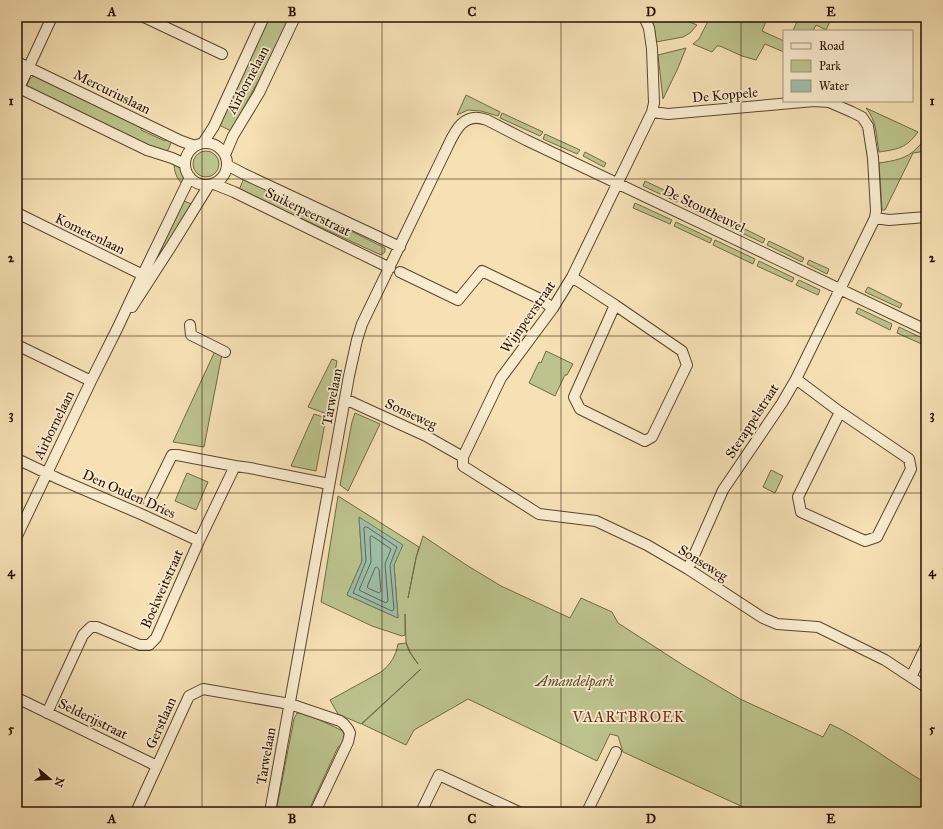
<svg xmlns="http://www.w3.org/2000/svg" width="943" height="829" viewBox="0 0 943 829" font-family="'IM FELL Great Primer',serif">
<rect width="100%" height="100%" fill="#f6e1b5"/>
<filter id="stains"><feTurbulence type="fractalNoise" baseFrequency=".005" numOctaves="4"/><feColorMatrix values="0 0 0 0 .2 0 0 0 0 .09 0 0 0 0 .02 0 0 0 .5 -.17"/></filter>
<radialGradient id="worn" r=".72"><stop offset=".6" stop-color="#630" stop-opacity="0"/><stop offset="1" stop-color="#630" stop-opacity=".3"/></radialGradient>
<path fill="#bcc38d" stroke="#726946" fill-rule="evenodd" d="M268 17H291L282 37 231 131 219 125Z
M651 17H677L697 25 690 33 683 37 656 42 655 31Z
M710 17H768L762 31 784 41V52L765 44 756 60 742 56 720 46H717L712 52 693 44 699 39Z
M794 17H832L826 30 816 25 813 31H793L798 19Z
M686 48 678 68 663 99 658 55Z
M37 75 142 126 141 130 165 141 167 138 172 141 167 152 149 147 27 86C28 81 31 76 37 75Z
M466 95 500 112 498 116 481 111 468 110 457 115Z
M866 108 918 132C906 148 899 149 879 152 876 136 877 121 866 108Z
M502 113 543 132 540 136 500 118Z
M545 134 580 150 577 154 543 139Z
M926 135V151L913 153 885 210H882L879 163C893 161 907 159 917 148 921 144 924 141 926 135Z
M193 164a13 13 0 1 1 26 0a13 13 0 1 1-26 0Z
M585 152 606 163 604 167 583 156Z
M174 162C182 169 185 174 183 185 176 178 174 171 174 162Z
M244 178 385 248V252L381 255 239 190Z
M645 181 679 197 677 202 643 186Z
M184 201 194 205 157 260H155Z
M685 201 722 218 719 222 683 205Z
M635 203 672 220 670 224 633 208Z
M725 219 765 239 763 243 723 224Z
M676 222 712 239 710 243 674 226Z
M715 240 755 259 753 264 713 245Z
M769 241 804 258 802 262 767 245Z
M809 260 829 269 827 274 807 264Z
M759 261 794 278 792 282 757 266Z
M799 280 820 290 818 295 796 285Z
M868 287 902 304 900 308 865 292Z
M858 308 892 324 890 330 856 313Z
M899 327 926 340V346L897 333Z
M215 351 222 354 204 447 173 442Z
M546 351 573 364 567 375H565L555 396 529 383 539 362 541 363Z
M332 359 337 361 327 414 308 407Z
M355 413 380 424 348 491 340 485 352 422Z
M314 414 326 418 316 471 291 466Z
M771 470 783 476 775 493 763 487Z
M187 473 208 482 196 510 175 501Z
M338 496 419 547 416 558 408 598 416 558 423 536 468 566 501 586 514 592 570 618 581 598 612 612 618 623 686 667 740 699 823 737 830 724C864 740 893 764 926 783V812H754L623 752 618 736 610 734 597 761 468 699 414 730 406 745 362 724 421 669 361 724 338 714 330 700 381 672C390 665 396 656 398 644L406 643 410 653 418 664 410 652 406 642 405 614V635L402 636 372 626 321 602ZM359 518 402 545 394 565 398 618 347 595 362 561Z
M297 713H305L343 731 345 738 343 744 338 747 308 812H276L294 719Z"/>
<path fill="#9ebea8" stroke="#6e7865" d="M359 517 403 545 394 565 398 618 347 595 362 561Z"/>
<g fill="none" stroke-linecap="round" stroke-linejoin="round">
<path stroke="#626654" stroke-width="1" d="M365 527H367L397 547 390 565 394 609 392 611 353 593 366 561 364 529Z
M372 536 391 549 385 564 388 601 386 603 361 591 359 590 371 562 370 538V537Z
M377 567 379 569 381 591 379 593 368 588 367 587 375 568Z"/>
<g stroke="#5b442d" stroke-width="12">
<path id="minor" d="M144 17 222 54
M643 17 645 19 649 28 652 49 654 103 652 112 572 277 553 308 501 378 463 457V466L539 514 596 521 647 545 688 569 763 618 777 624 818 627 885 660 926 687
M17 62 181 141 195 146
M17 87 147 150 172 158 185 164
M19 88 52 17
M652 112 668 114 814 101 829 102 852 112 862 117 868 126 873 158 876 211 875 218 796 379 782 403 723 490 688 569
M203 143 214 126 264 17
M185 164a21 21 0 1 1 42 0a21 21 0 1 1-42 0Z
M225 155 233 136 259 93 295 17
M227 165 244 174 400 247
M214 184 234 192 390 268
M17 213 149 278
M875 218 889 220 926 217
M400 272 458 300 482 271 538 298 553 308
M572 277 615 305 574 397 580 409 645 441 652 437 687 365 682 351 615 305
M132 307 172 245 209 185
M190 325 191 335 225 352
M17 345 91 381
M796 379 840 412 798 497 801 512 865 541 877 537 911 469 909 459 840 412
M345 399 426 436 463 457
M17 459 59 479 143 515 199 541
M149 502 172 455H177L235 466 250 468 329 484
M17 536 91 381 118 327 132 297 190 177
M911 677 926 646
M17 698 157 766
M47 713 83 635 91 627H97L140 645H149L156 638 199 541 235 466
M136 812 189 696 203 689 290 704 340 721 344 724 348 729 350 733 348 742 315 812
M270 812 349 376 357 340 362 324 444 154C453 136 461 110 487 120L526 140 926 330
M421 812 439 775 519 812
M587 812 616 752"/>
</g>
<use href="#minor" stroke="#f9eccf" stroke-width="10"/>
</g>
<path fill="none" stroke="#270f00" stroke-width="1" stroke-opacity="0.55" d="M202 17V812M382 17V812M561 17V812M741 17V812M17 179H926M17 336H926M17 493H926M17 650H926"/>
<g text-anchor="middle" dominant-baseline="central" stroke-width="3.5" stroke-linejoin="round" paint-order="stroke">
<g font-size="14" fill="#270f00" stroke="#f9eccf">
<text transform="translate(248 80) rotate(-62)">Airbornelaan</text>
<text transform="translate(112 92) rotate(26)">Mercuriuslaan</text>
<text transform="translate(725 95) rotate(-5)">De Koppele</text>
<text transform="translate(704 209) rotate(26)">De Stoutheuvel</text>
<text transform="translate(308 212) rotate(26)">Suikerpeerstraat</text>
<text transform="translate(90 234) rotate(26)">Kometenlaan</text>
<text transform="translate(528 317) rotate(-55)">Wijnpeerstraat</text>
<text transform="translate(332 397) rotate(-79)">Tarwelaan</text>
<text transform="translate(411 414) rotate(25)">Sonseweg</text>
<text transform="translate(752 421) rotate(-57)">Sterappelstraat</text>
<text transform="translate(54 425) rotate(-64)">Airbornelaan</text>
<text transform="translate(129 494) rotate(24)">Den Ouden Dries</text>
<text transform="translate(703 563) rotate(32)">Sonseweg</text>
<text transform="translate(162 589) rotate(-66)">Boekweitstraat</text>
<text transform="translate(93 719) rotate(26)">Selderijstraat</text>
<text transform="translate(161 723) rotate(-66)">Gerstlaan</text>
<text transform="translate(266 756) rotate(-80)">Tarwelaan</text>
</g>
<g font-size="14" font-style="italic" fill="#5b4e31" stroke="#f9eccf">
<text x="575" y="681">Amandelpark</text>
</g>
<g font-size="15" letter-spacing="1" fill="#7a1f14" stroke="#f9eccf">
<text x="629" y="717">VAARTBROEK</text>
</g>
</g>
<rect width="943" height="829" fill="none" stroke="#f6e1b5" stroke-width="44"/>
<rect x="783" y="30" width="130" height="72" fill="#f9eccf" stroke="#a5947c"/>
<rect x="791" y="43" width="20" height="6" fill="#f9eccf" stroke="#a5947c"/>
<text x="819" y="50" font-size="12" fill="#270f00">Road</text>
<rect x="791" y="60" width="20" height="12" fill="#bcc38d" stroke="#a5947c"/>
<text x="819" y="70" font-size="12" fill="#270f00">Park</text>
<rect x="791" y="80" width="20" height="12" fill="#9ebea8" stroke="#a5947c"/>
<text x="819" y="90" font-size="12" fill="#270f00">Water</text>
<g transform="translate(50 779) rotate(109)" stroke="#f9eccf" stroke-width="3" paint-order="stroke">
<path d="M0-3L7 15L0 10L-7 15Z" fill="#270f00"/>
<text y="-6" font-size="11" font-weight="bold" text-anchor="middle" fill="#270f00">N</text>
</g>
<rect x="22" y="22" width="899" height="785" fill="none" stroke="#270f00" stroke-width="1.5"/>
<g font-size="13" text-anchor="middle" font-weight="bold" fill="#270f00">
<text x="112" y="16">A</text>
<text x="292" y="16">B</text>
<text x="472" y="16">C</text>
<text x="651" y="16">D</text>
<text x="831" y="16">E</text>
<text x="11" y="105">1</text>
<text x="932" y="105">1</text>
<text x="11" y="262">2</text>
<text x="932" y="262">2</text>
<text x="11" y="419">3</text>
<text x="932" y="419">3</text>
<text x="11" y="576">4</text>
<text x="932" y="576">4</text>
<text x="11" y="733">5</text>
<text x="932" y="733">5</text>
<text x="112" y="823">A</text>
<text x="292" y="823">B</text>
<text x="472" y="823">C</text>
<text x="651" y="823">D</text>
<text x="831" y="823">E</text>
</g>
<rect width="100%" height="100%" filter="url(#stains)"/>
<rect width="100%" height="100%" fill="url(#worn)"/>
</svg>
